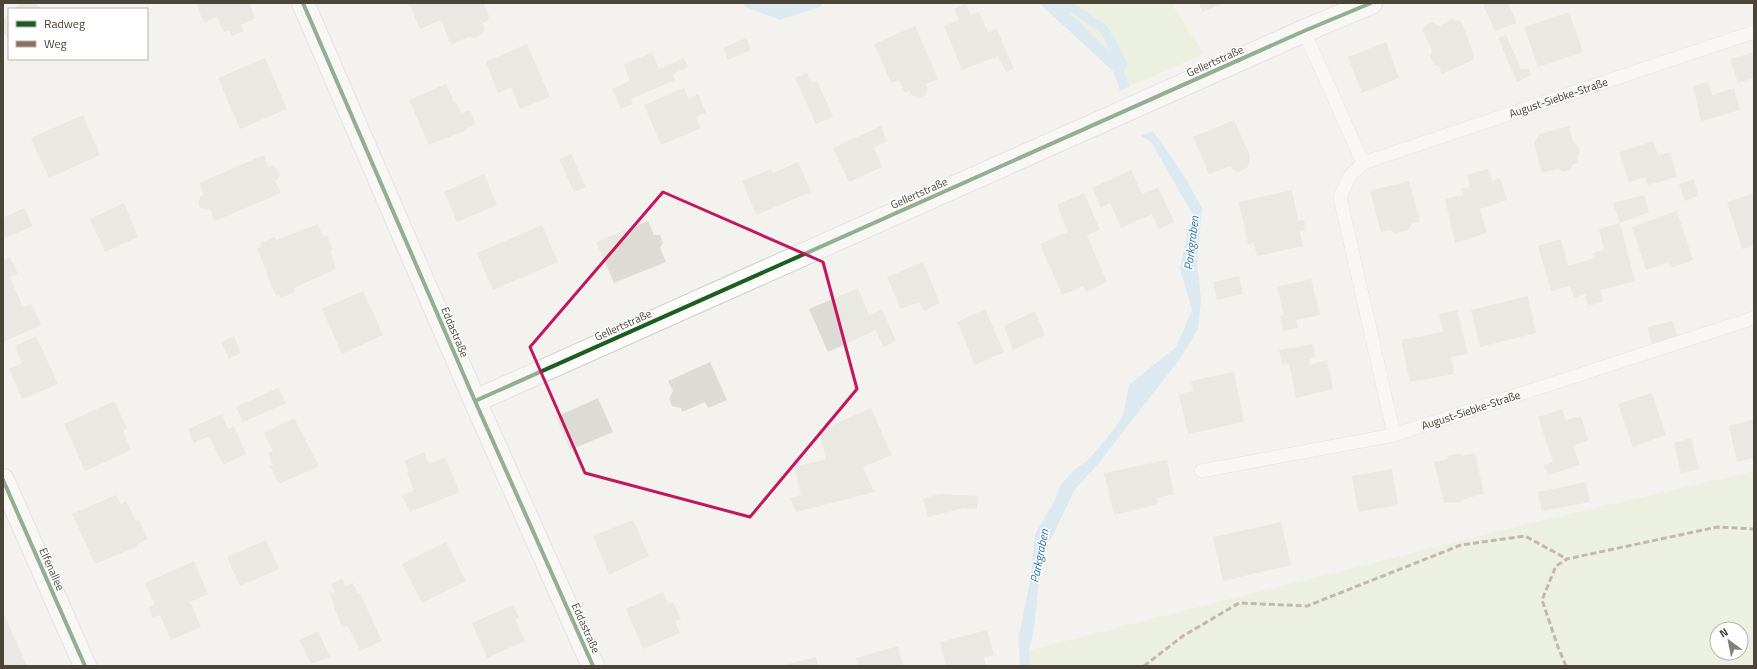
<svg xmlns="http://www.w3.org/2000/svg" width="1757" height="669" viewBox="0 0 1757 669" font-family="'Titillium Web',sans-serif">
<rect width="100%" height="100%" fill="#f4f2ee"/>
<path fill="#e1eecf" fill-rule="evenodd" d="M1059 3H1171L1204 54 1130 86 1119 60Z
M1754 471V666H1030L1029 650 1518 526ZM1717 629H1741V653H1717Z"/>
<path fill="#c0ddf1" d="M750 3H817L784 14 771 12Z
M1039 3H1059L1119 60 1130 86 1120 91 1114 72Z
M1153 131 1184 176 1202 208 1197 260 1201 300 1198 329 1179 360 1097 465 1075 489 1052 537 1047 543 1038 590 1034 630 1029 650 1030 666H1020L1019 636 1031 576 1035 534 1055 500 1059 487 1074 470 1088 460 1108 437 1123 416 1129 385 1176 347 1192 310 1180 268 1192 213 1151 142 1141 136Z"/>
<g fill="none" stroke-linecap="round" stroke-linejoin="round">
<path stroke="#c0ddf1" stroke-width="9" d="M748 3 780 15 818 3
M1057 3 1074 9 1103 28 1123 64"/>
</g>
<path fill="#dedbd6" d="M21 3H36L41 9H15Z
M198 3H249L255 18 241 25 244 31 232 36 229 30 224 32 217 17 204 23 196 4Z
M412 3H483L489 16 487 22 482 23 485 30 475 38 468 37 451 45 441 20 420 29 409 4Z
M1199 3H1225L1202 12Z
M1487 3H1508L1517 23 1495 31 1483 4Z
M966 4 971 15 979 12 988 32 997 29 1014 69 1006 72 998 56 962 70 944 26 959 20 954 9Z
M1569 12 1583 52 1538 67 1524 27Z
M9 14V39L3 32V19Z
M1453 18 1454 20 1461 21 1474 55 1473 60 1442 74 1439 67 1434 65 1430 56 1432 51 1423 30 1425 25 1433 22 1439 26Z
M915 26 938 79 926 84 928 89 925 96 918 98 911 95 910 91 905 93 899 80 891 83 874 44Z
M1506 35 1521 69 1528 68 1531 75 1517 82 1498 38Z
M746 38 751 50 728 60 723 48Z
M1386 42 1399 78 1362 93 1348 57Z
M527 44 550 97 520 109 511 87 498 93 486 62Z
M652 52 659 69 684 58 688 67 673 74 675 80 631 99 633 104 621 109 612 89 630 81 624 65Z
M1752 53 1754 59V78L1738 83 1730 59Z
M265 58 287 109 240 129 218 78Z
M807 73 812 83 817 81 833 117 816 124 795 78Z
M1708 82 1712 95 1734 88 1740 110 1701 121 1693 86Z
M446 84 454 102H456L461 113 470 110 476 124 466 128 467 130 429 145 409 100Z
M684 88 689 99 698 94 706 113 696 117 701 128 661 145 644 105Z
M83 115 100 155 49 178 31 138Z
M1234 120 1250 156 1249 158 1250 161 1247 168 1238 172 1232 169 1230 166 1209 174 1193 137Z
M881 126 887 141 874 147 882 167 849 182 833 148Z
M1569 126 1573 142 1578 146 1580 152 1577 157 1579 163 1573 164 1570 170 1564 172 1558 169 1542 173 1534 143 1539 134Z
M1653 141 1658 155 1670 152 1677 177 1648 185 1645 177 1629 182 1619 152Z
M571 154 586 187 574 192 559 159Z
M264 155 268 167 272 165 277 169 280 174 278 180H275L281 193 215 221 210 209 207 210 200 208 198 202 201 196 204 195 199 183Z
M798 162 811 192 756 215 742 181 771 169 773 173Z
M1488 169 1492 181 1500 178 1507 200 1480 209 1487 233 1455 243 1445 199 1463 195 1461 189 1470 187 1467 175Z
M1131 170 1142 194 1158 187 1174 222 1159 229 1152 214 1121 228 1110 203 1101 208 1092 188Z
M484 174 497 205 457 222 444 192Z
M1694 179 1698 196 1685 201 1679 184Z
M1409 181 1420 222 1412 224 1408 230 1395 233 1390 230 1381 232 1370 191Z
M1292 190 1298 221 1304 220 1306 230 1300 232 1303 246 1257 256 1254 243 1248 244 1239 202Z
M1084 193 1100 230 1087 235 1107 282 1086 292 1083 286 1062 295 1040 244 1068 232 1057 205Z
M1754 193V245L1742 249 1727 202Z
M1644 195 1649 212 1620 223 1613 203Z
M124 203 138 237 105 252 90 219Z
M24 208 33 226 5 238 3 233V218Z
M1677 211 1693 260 1671 268 1669 262 1646 270 1632 227Z
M648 221 654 235H660L663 243 660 248 666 262 614 283 596 242Z
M1620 223 1635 281 1600 290 1603 302 1588 306 1585 294 1574 298 1570 286 1551 291 1538 246 1561 239 1568 266 1595 258 1593 253 1604 250 1599 229Z
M318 224 323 237 327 235 333 250 330 252 336 269 294 288 295 292 281 298 279 295 276 296 266 272 267 271 257 249 261 247 260 243 275 237 276 240Z
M542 225 558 262 493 290 477 253Z
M10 257 18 274 10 277 23 307 31 304 41 325 3 342V260Z
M923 262 940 303 924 311 919 302 901 309 887 277Z
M1239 276 1243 294 1217 300 1213 282Z
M1311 279 1320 315 1296 320 1298 328 1283 331 1280 316 1284 315 1277 287Z
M858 288 869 315 882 309 896 341 883 347 876 330 828 352 809 309Z
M363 291 383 335 342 354 322 309Z
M1528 296 1536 333 1480 347 1471 310Z
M985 309 1004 352 975 365 957 322Z
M1457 310 1468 354 1451 357 1454 374 1410 382 1401 340 1443 332 1439 314Z
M1035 311 1045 335 1013 350 1004 326Z
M1673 321 1677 336 1652 345 1647 327Z
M36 336 58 384 22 399 9 369 22 363 15 346Z
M234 336 241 353 229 359 221 342Z
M1313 344 1315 357 1309 359 1310 365 1327 360 1333 389 1296 398 1289 363 1282 364 1279 350Z
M710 362 727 400 708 408 705 402 682 412 681 408 672 406 669 399 673 391 668 381Z
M1234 372 1244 422 1188 434 1179 394 1193 391 1191 381Z
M278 388 286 403 243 422 236 407Z
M1652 393 1666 435 1633 447 1618 404Z
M598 398 613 432 570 450 556 417Z
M114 401 127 428 123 431 131 450 85 471 64 424Z
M871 408 892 455 863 467 874 492 796 512 790 498 801 495 794 467 826 459 819 431Z
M1562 409 1566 420 1581 416 1588 440 1573 446 1580 465 1548 475 1544 465 1553 462 1538 417Z
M222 414 228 429 234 426 246 454 223 465 209 436 194 443 188 429Z
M294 418 319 466 279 484 270 466 273 465 268 453 273 451 264 433Z
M1754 419V458L1737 462 1729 426Z
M1691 438 1699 469 1681 473 1674 443Z
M424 452 429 464 445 457 460 492 410 512 402 496 414 490 407 473 409 472 404 461Z
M1461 453V456L1475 453 1484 494 1463 499 1461 502 1444 503 1434 462 1448 459 1447 456Z
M1167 460 1174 494 1157 498 1158 504 1114 515 1104 473Z
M1392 469 1398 505 1358 512 1352 476Z
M1586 482 1590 502 1542 511 1538 492Z
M941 494 978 496 977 509 964 508 928 517 923 498Z
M116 495 121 504 126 501 136 521 139 520 148 539 137 544 138 546 95 564 72 514Z
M633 520 649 556 609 575 593 536Z
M1281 522 1291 565 1223 581 1213 537Z
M266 540 279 569 240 586 227 557Z
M446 542 466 581 422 603 402 564Z
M194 561 208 594 190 602 201 627 171 640 160 615 153 618 149 608 155 605 145 583Z
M342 579 346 586 353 583 358 593H360L382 641 360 651 348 626 343 628 333 605 334 604 330 594 335 592 331 584Z
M663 592 668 604 673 602 681 619 675 621 680 633 643 649 626 609Z
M513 605 519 618 515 619 525 641 487 658 472 623Z
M3 612 9 626 27 666H3Z
M987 630 994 655 984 657 986 666H946L940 642Z
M318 631 330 657 311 664 299 640Z
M898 646 903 666H858L856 658Z
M816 657 818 666H784V665Z"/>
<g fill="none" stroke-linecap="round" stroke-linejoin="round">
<g stroke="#d2d0cb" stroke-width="14">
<g id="service">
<path d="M1304 31 1363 163 1349 177 1340 197 1394 435"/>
<path id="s1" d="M1363 163 1754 32"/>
<path id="s2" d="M1201 471 1394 435 1754 318"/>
</g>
</g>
<g stroke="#d2d0cb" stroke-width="24">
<path id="minor" d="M303 3 475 401 593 666
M475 401 1304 31 1371 3
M3 480 85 666"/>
</g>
<use href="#service" stroke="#fdfdfc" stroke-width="13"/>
<use href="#minor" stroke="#fdfdfc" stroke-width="22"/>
<path stroke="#8d6e63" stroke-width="3" stroke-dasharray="6 3" stroke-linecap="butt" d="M1144 666 1183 636 1239 603 1307 606 1461 545 1525 536 1567 559
M1566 666 1558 647 1542 600 1556 566 1567 559 1717 527 1754 529"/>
<g stroke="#fff" stroke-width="6">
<path id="cycleway" d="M303 3 475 401 593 666
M475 401 1304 31 1371 3
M3 480 85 666"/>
</g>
<use href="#cycleway" stroke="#1b5e20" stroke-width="4"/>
</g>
<path d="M0 0H1757V669H0ZM663 192 823 262 857 389 750 517 585 473 530 347Z" fill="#f4f2ee" fill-opacity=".55" fill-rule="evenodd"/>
<path fill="none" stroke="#c2185b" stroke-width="3" stroke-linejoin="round" d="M663 192 823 262 857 389 750 517 585 473 530 347Z"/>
<g text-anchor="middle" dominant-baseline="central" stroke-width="3" stroke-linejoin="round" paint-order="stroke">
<g font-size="11" fill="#4b4439" stroke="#fff">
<text transform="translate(1215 61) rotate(-24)">Gellertstraße</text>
<text stroke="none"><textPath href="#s1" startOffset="206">August-Siebke-Straße</textPath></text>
<text transform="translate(919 193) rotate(-24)">Gellertstraße</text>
<text transform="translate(623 325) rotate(-24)">Gellertstraße</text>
<text transform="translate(455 332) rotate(67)">Eddastraße</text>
<text stroke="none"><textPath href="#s2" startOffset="277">August-Siebke-Straße</textPath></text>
<text transform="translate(52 569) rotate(66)">Elfenallee</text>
<text transform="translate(586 628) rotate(66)">Eddastraße</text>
</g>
<g font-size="12" font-style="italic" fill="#2e7ab2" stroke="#fff">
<text transform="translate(1191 243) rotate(-83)">Parkgraben</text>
<text transform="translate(1039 556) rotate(-79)">Parkgraben</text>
</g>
</g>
<rect width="1757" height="669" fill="none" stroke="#4b4439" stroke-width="8"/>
<rect x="8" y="8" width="140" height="52" fill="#ffffff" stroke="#b7b4b0"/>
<rect x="16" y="21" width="20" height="6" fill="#1b5e20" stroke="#b7b4b0"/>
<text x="44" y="28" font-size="12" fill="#4b4439">Radweg</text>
<rect x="16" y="41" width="20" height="6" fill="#8d6e63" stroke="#b7b4b0"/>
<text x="44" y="48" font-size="12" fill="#4b4439">Weg</text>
<g transform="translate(1729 641) rotate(328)"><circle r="19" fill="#ffffff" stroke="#b7b4b0"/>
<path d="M0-3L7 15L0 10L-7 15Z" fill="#868178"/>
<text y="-6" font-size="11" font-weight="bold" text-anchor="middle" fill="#4b4439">N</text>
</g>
</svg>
